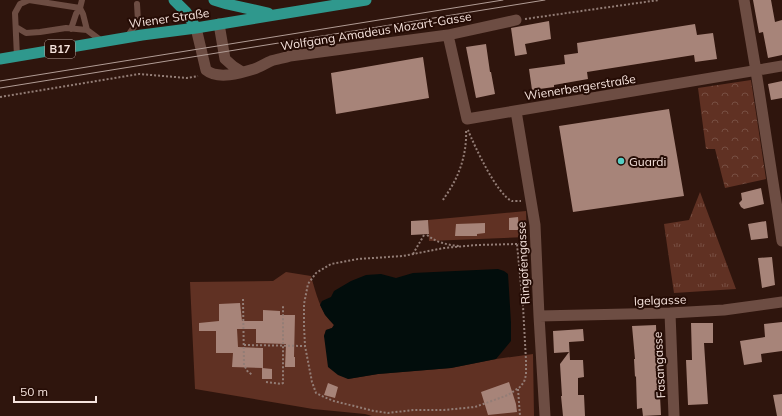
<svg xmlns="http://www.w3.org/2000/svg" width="782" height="416" viewBox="0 0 782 416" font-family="Mulish,sans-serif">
<defs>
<pattern id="grass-tufts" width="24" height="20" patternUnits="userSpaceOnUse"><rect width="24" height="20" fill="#603123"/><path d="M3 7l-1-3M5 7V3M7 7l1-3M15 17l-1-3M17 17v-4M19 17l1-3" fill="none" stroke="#774f42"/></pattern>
<pattern id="forest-crowns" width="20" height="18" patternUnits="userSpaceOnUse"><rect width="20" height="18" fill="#603123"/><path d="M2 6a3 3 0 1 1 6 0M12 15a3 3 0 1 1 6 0" fill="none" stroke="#774f42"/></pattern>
</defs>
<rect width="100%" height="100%" fill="#2f150d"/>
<path fill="url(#grass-tufts)" d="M700 192 736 289 674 293 664 224 689 220Z"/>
<path fill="url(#forest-crowns)" d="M751 80 766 179 725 188 715 149H706L698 88Z"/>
<path fill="#603123" d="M526 211 527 237 429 241 428 220Z
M286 272 311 276C316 293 320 312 334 325L332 328 326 330 324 336 348 379 378 374 451 368 496 359 533 354 534 416H372L365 414 313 409 195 389 190 282 273 281Z"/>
<path fill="#020d0c" d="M498 269 504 271 508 274 511 323V341L496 359 451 368 378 374 348 379 338 375 328 367 324 336 326 330 332 328 334 325 325 315 320 305 322 301 331 297 334 291 351 281 366 275 381 274 396 278 413 273Z"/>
<path fill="#a78479" d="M753 0H771L775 22 782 20V55L768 58 763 32 759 33Z
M549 21 551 39 525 44 527 54 515 56 511 28Z
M695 24 697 35 713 33 717 59 695 62 694 55 587 72 588 79 554 85V87L532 90 529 69 565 64 564 55 578 53 577 43Z
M486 44 490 72H491L495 94 476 98 466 47Z
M423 57 429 98 336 114 331 73Z
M782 81V98L771 100 768 84Z
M669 109 684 196 573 212 559 126Z
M761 188 764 204 744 209 741 207 739 203 742 200 741 193Z
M518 217 519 230H509V218Z
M428 220 429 234 411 235V221Z
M766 221 768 238 751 240 748 224Z
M485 223V233L477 234V236H455L456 224Z
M772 257 775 285 762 288 758 258Z
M240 303 242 321H263V310L280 311V315H295L294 357H295V367H285L286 344 256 343V329H237L238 347 263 348V368L232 367 233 353H216V331H199V323L219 321V304Z
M782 322V351L761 354 762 362 744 365 740 341 765 337 764 324Z
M691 323H713V343H704L708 404 688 405 686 360H692Z
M656 325 657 358H658L661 415 643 416 642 408 637 409 636 376 635 377 634 359H635L632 326Z
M583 329 584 341 569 342 570 360H583L584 377 578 378V395H584L585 416H563L561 396H562L560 364 569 352 554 353 553 331Z
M262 368 272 369V379H262Z
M509 382 516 404 517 412 488 415 481 392Z
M328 383 338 387 335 398 324 395Z
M782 394V416H777L773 395Z"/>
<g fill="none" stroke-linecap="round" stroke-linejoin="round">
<path stroke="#937d76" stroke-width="2" stroke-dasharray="2 2" stroke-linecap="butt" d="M525 19 659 0
M0 97 139 74 187 78 198 76
M468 130C474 145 497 195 512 201 514 201 518 201 521 201
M443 200C446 195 450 190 453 184 462 168 467 148 466 130
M427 235C436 242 447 245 459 246
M517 244 477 245 444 248 403 256 358 259 331 264 316 273 308 284 304 304V326L305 346 312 382 316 393 324 397 334 401 374 411 388 413 413 410H444L475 407 508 395 520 387 524 382 526 375V361L523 306 517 244H525
M413 254 424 235
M243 299 244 365 248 372 253 375
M244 345 305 346
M266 382 281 384 283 383V305
M518 389 520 416"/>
<path stroke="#6d4d43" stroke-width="6" d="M80 8 83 14 87 30
M16 27 26 33 40 32 66 28 87 30 103 42
M71 29 76 14 80 8 82 0
M127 37 138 21 137 4
M17 57 15 13 20 4 29 0 80 8"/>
<path stroke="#6d4d43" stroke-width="11" d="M744 0 756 71 782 241
M219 24 225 59 234 67 242 72
M196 28 206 70C218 80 241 73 254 69 260 67 266 63 271 61 277 59 284 58 290 56L448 35 516 20
M448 35 467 119 782 66
M516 111 535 225 539 316 545 416
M670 313 674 416
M539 316 670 313 724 310 782 302"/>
<path stroke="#2f988d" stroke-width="11" d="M174 0 186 12 196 28
M214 0 227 4 268 13
M0 59 142 35 196 28 366 0"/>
<path stroke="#b19c95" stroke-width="1" d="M0 81 503 0
M0 88 545 0"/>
</g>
<circle fill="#55cec4" stroke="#250c05" stroke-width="1.5" cx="621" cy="161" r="4"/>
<g text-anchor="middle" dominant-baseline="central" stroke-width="4" stroke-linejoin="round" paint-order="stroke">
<rect fill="#250c05" stroke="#b7a29c" stroke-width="1" x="45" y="40" width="30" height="18" rx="3"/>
<g font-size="11" font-weight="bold" fill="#f6e3dd">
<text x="60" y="49">B17</text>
</g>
<g font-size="12" fill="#f6e3dd" stroke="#250c05">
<text transform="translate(169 18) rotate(-8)">Wiener Straße</text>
<text transform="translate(376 31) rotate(-9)">Wolfgang Amadeus Mozart-Gasse</text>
<text transform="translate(580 87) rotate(-9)">Wienerbergerstraße</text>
<text transform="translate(523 263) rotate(-93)">Ringofengasse</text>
<text transform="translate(660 300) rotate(-2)">Igelgasse</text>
<text transform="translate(659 365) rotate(-93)">Fasangasse</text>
</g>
<g font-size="12" fill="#f6e3dd" stroke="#250c05" text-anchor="start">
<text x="629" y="161">Guardi</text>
</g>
</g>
<path d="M14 396v6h82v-6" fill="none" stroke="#f6e3dd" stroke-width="2"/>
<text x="20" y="396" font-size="12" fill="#f6e3dd" stroke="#250c05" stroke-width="3" paint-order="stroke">50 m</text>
</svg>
